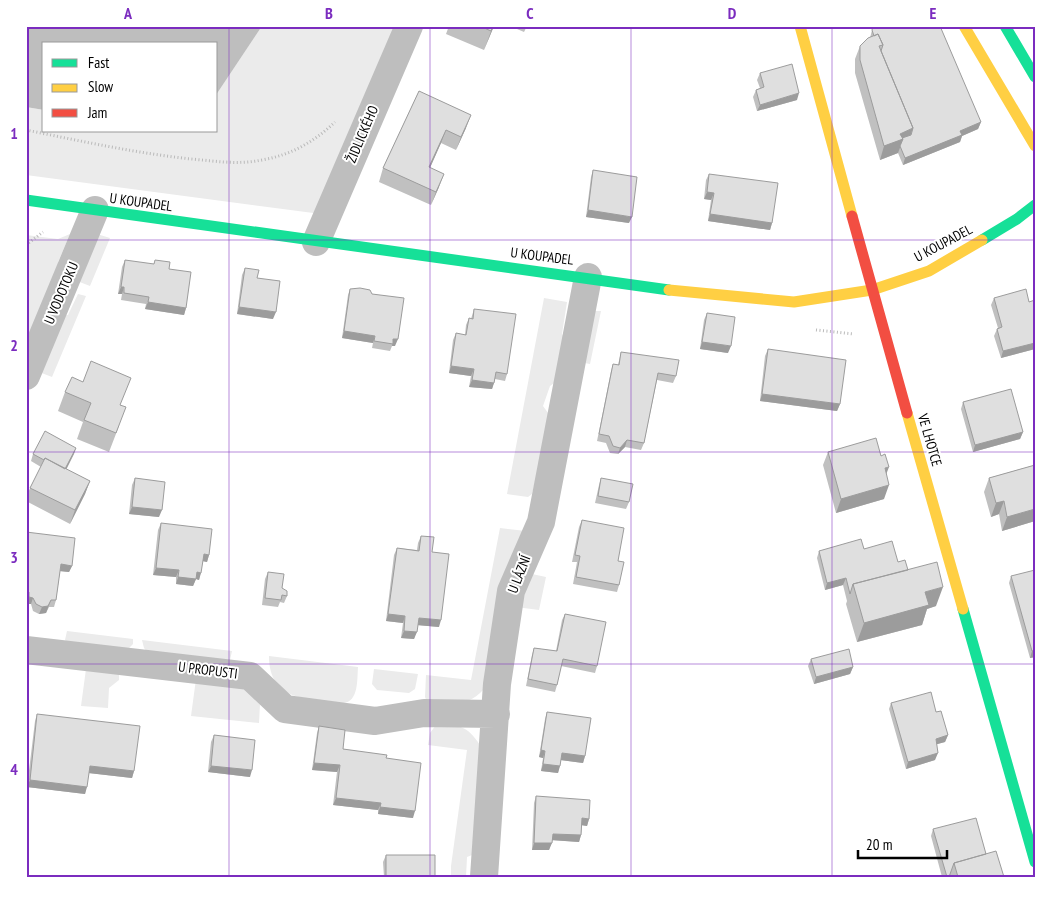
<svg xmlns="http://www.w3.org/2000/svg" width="1061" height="903" viewBox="0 0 1061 903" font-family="'PT Sans Narrow',sans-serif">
<rect width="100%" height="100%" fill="#fff"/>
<path fill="#ebebeb" d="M262 26H401L321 214 26 175V107L44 110V131H216V95Z
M70 234 58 262 61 268 26 348V235L58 239Z
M97 234 110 238 90 286 77 281Z
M78 294 86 296 52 377 39 372 60 316 68 315Z
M544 298 567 302 562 334 565 339 557 381 550 386 543 406 551 417 532 494 528 497 507 494Z
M595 311H601L590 364 579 362Z
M500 528 526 531 484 689C467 708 451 703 427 702L425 697 426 675 471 680Z
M532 574 546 577 539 610 516 607Z
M67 631 133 639V644L127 650 68 645 65 640Z
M142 640 232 651 230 660 149 654 144 648Z
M269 656 358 667C357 679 359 702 343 703 309 699 269 702 269 656Z
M86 669 119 672V680L109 688 108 708 81 706Z
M374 669 418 674 415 689 409 693 377 690 372 684Z
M196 679 239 681 260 704 259 723 191 716Z
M436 725C460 726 466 724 480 745L472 855 467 857 466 877H451V866L467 750 428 745 430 733Z"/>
<path fill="#bebebe" d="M26 26H262L216 95V44H44V110L26 107Z"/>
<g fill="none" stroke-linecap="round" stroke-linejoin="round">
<path stroke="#b9b9b9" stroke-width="3" stroke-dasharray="1 2.5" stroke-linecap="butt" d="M26 130C81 141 135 153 191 159 215 161 238 165 262 160 291 155 314 142 335 122
M26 245 43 232
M816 330 854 334"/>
<path stroke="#bebebe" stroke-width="28" d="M316 242 409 26
M26 376 95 210
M26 650 250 676 285 709 375 721 424 713 496 714
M484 877 497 684 511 591 541 522 588 277"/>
<path stroke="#16e098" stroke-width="11" d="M1005 26 1035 77
M26 200 669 290
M982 240 1017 219 1035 205
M963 609 1035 862"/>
<path stroke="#ffcf43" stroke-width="11" d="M800 26 852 216
M964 26 1035 146
M669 290 794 302 872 290 929 271 982 240
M907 413 963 609"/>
<path stroke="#f24e42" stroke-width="11" d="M852 216 907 413"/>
</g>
<path fill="#c0c0c0" d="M449 26H494L484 50 446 34Z
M510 26H527L524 32Z
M873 26 981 122 978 129 962 136 960 142 903 165 898 153 880 160 855 73V59L860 46 870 38Z
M760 73 797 100 757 111 753 97 756 90 760 88 757 80Z
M419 91 466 128 456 150 441 143 430 168 439 187 431 205 379 182 383 168Z
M593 170 629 223 586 217 591 177Z
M709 174 772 223 770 230 708 221 711 200 704 199 706 180Z
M125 260 169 269 186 308 184 315 145 309 146 304 121 300 122 294H118L122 267Z
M245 268 257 278 273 319 237 314 242 275Z
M350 289 395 346H392L390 351 372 348 373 343 342 338 348 295Z
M994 298 1029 302 1035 300V349L1001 358 994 336 997 329 998 328 991 305Z
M474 309 507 374 505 381 495 379 492 389 469 387 471 376 449 373 453 340 456 333 465 335 466 325 469 318 471 319Z
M707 313 728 353 700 349 704 320Z
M768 349 840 404 837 411 760 401 765 356Z
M621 352 676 376 673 383 657 380 644 443 641 450 625 447 618 454 610 453 606 443 597 441 611 371 613 364 618 365Z
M65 392 121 405 119 426 109 452 77 439 83 422 58 411Z
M963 402 1023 432 1020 439 973 452 961 409Z
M76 448 66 469 90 481 85 494 70 524 26 501V499L30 488 41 467 31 461 33 454Z
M828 452 886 474 884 499 836 513 823 465Z
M1035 465V521L1002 531 999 514 991 517 984 492 989 478Z
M135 478 159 517 129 514 132 485Z
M601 478 629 502 626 509 595 503 599 485Z
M582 520 618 561 619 585 617 592 573 584 577 562H572L579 527Z
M161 523 209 555 207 562 203 561 199 580 196 579 193 586 176 584V577L153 575 158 530Z
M26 532 72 566 69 572 60 571 56 600 54 607H49L46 613 39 614 33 611 31 604H26Z
M421 536 432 552 439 627 418 625 414 639 401 638 403 623 386 621 394 555 397 548 417 550 418 543Z
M864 549 898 562 908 570 936 606 927 609 922 625 857 642 846 604 847 601 843 585 825 590 817 558 819 551Z
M268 572 282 588 287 596 284 603 280 602 278 607 262 605 265 579Z
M1011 576 1035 657 1030 658 1009 583Z
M565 614 597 666 595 673 561 666 557 685 555 692 526 686 532 655 534 648 556 651 562 620Z
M811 659 853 667 850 674 814 684 808 666Z
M891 703 936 712 948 735 945 742 937 744 935 760 906 769 889 709Z
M547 712 585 756 583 763 561 760 558 773 541 771 543 758 539 757 545 719Z
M37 714 134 771 132 778 89 773 85 794 27 787 35 721Z
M319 726 343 749 386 758 413 818 378 814V810L333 805 337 772 312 770 317 733Z
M214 735 250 777 208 772 211 742Z
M536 796 589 819 587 826 582 825 581 835 579 842 552 840 549 850H532L534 803Z
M933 829 986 854 1004 877H942L931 836Z
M386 855 435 877H384L383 862Z"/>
<path fill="#9c9c9c" d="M493 26H494L484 50Z
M799 93 797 100 757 111 760 105Z
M471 115 466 128 456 150 461 137Z
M981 122 978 129 962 136 960 142 903 165 905 158 960 131Z
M913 128 908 142 901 145 898 153 880 160 884 146 900 134Z
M446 130 441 143 424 181 429 167Z
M444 174 439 187 431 205 436 192Z
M707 192 714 193 711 200 704 199Z
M588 210 632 217 629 223 586 217Z
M710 214 772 223 770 230 708 221Z
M121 287H124L122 294H118Z
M148 302 186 308 184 315 145 309Z
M239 307 276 312 273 319 237 314Z
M344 331 375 336 373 343 342 338Z
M393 339H398L395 346H392Z
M702 342 731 346 728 353 700 349Z
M1035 343V349L1001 358 1003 351Z
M451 366 474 369 471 376 449 373Z
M472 380 494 383 492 389 469 387Z
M762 394 840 404 837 411 760 401Z
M1023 432 1020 439 973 452 975 445Z
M627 440 625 447 618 454 620 448Z
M76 448 74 454 62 478 64 471Z
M889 467 884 480 885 468Z
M90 481 85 494 70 524 75 510Z
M889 485 884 499 836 513 841 499Z
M1004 501 999 514 991 517 996 503Z
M132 507 162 510 159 517 129 514Z
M1035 509V521L1002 531 1007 517Z
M204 554 209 555 207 562 202 561Z
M61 564 72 566 69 572 59 571Z
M156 568 179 570 176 577 153 575Z
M197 572 201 573 199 580 196 579 193 586 176 584 178 577Z
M846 578 843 585 825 590 827 583Z
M943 587 936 606 927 609 922 625 857 642 864 623 925 592Z
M26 592H29L27 599H26Z
M29 597 33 598 31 604H26Z
M51 600 46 613 39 614 42 607Z
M388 614 405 616 403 623 386 621Z
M419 618 441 620 439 627 416 625Z
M404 631 417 632 414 639 401 638Z
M1035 650V657L1030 658 1032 651Z
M853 667 850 674 814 684 816 677Z
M948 735 945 742 934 745 936 739Z
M541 750 545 751 543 758 539 757Z
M562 753 585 756 583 763 560 760Z
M938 753 935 760 906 769 908 762Z
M314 763 340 765 337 772 312 770Z
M543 764 560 766 558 773 541 771Z
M90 766 134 771 132 778 88 773Z
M211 766 252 770 250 777 208 772Z
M30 780 87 787 85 794 27 787Z
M336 798 381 803 378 810 333 805Z
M380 807 415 811 413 818 378 814Z
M582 818 589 819 587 826 580 825Z
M553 834 581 835 579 842 550 840Z
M534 843H552L549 850H532Z"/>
<path fill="#dfdfdf" stroke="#9c9c9c" d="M480 26H493L491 31Z
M873 26H940L981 122 960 131 962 135 905 158 900 146 903 139 902 138 911 135 913 128 881 51 883 45 878 34 874 36 872 30Z
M878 34 883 45 879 46 913 128 900 134 903 139 884 146 860 60V46L868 38Z
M792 64 799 93 760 105 756 90 764 87 760 73Z
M419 91 471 115 461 137 446 130 429 167 444 174 436 192 383 168Z
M593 170 637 177 632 217 588 210Z
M709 174 778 183 772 223 710 214 714 193 707 192Z
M125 260 154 264 155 260 170 262 169 269 191 272 186 308 148 302 149 297 124 293V287H121Z
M245 268 259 270 257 278 280 281 276 312 239 307Z
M360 288 370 290 372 294 404 298 398 339H393V344L374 341 375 336 344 331 350 289Z
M1026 289 1029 302 1035 300V343L1003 351 997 329 1002 327 994 298Z
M474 309 516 314 507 374 496 372 494 383 472 380 474 369 451 366 456 333 466 335 469 318 473 319Z
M707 313 735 317 731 346 702 342Z
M768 349 846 360 840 404 762 394Z
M621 352 679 360 676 376 658 373 644 443 627 440 620 448 613 446 609 436 599 434 613 364 619 365Z
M91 361 131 378 120 405 126 407 116 433 84 420 91 403 65 392 72 377 83 382Z
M1011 389 1023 432 975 445 963 402Z
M45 431 76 448 65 469 45 458 44 460 33 454Z
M876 438 881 456 885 454 889 467 885 468 889 485 841 499 828 452Z
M45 458 90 481 75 510 30 488Z
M1035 465V509L1007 517 1004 501 996 503 989 478Z
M135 478 165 482 162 510 132 507Z
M601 478 633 484 629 502 598 496Z
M582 520 624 528 618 561 624 562 619 585 576 577 580 556 575 555Z
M161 523 212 529 209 555 204 554 201 573 197 572 196 579 178 577 179 570 156 568Z
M26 532 75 538 72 566 61 564 56 600H51L48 606 42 607 36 604 33 598 29 597V592H26Z
M421 536 434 537 432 552 449 554 441 620 419 618 417 632 404 631 405 616 388 614 397 548 419 551Z
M861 539 864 549 892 541 898 562 905 560 908 570 853 584 850 594 846 578 827 583 819 551Z
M937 562 943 587 925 592 929 605 864 623 853 584Z
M1035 570V650L1032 651 1011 576Z
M268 572 284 574 282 588 287 591V596L282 595 281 600 265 598Z
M565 614 606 622 597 666 563 659 557 685 528 679 534 648 557 651Z
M849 649 853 667 816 677 811 659Z
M931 692 936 712 941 711 948 735 936 739 938 753 908 762 891 703Z
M547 712 591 718 585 756 562 753 560 766 543 764 545 751 541 750Z
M37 714 140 726 134 771 90 766 87 787 30 780Z
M319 726 345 730 343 749 387 755 386 758 421 763 415 811 380 807 381 803 336 798 340 765 314 763Z
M214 735 255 740 252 770 211 766Z
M536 796 590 800 589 819 582 818 581 835 553 834 552 843H534Z
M976 818 986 854 954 863 949 877H947L933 829Z
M996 851 1004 877H958L954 863Z
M386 855H435V877H386Z"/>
<path fill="none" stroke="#7b2cbf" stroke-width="1" stroke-opacity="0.55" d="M229 26V877M430 26V877M631 26V877M832 26V877M26 240H1035M26 452H1035M26 664H1035"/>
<g text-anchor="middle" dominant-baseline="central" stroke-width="4" stroke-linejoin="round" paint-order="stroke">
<g font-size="14" fill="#000" stroke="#fff">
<text transform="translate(362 134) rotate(-67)">ŽIDLICKÉHO</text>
<text transform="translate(141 202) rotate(8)">U KOUPADEL</text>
<text transform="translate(943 243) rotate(-28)">U KOUPADEL</text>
<text transform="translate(542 256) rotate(7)">U KOUPADEL</text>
<text transform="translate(61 293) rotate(-67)">U VODOTOKU</text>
<text transform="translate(930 440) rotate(74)">VE LHOTCE</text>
<text transform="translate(519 574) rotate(-69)">U LÁZNÍ</text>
<text transform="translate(208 670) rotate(7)">U PROPUSTI</text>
</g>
</g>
<rect width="1061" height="903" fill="none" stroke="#ffffff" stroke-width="55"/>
<rect x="42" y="42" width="175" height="90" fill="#ffffff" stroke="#999999"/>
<rect x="52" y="59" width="25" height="8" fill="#16e098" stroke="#999999"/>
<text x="88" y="68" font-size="15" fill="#000000">Fast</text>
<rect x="52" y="84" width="25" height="8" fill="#ffcf43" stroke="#999999"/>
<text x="88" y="92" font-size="15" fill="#000000">Slow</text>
<rect x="52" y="109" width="25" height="8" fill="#f24e42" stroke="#999999"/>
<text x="88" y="118" font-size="15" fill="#000000">Jam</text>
<path d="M858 850v8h89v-8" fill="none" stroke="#000000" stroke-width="2.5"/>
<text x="866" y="850" font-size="15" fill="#000000" stroke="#ffffff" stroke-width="4" paint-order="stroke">20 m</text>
<rect x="28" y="28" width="1006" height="848" fill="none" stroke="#7b2cbf" stroke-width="2"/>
<g font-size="16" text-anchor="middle" font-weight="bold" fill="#7b2cbf">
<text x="128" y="19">A</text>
<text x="329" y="19">B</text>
<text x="530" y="19">C</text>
<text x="732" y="19">D</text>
<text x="933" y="19">E</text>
<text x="14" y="139">1</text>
<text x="14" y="351">2</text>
<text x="14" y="563">3</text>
<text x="14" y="775">4</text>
</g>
</svg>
